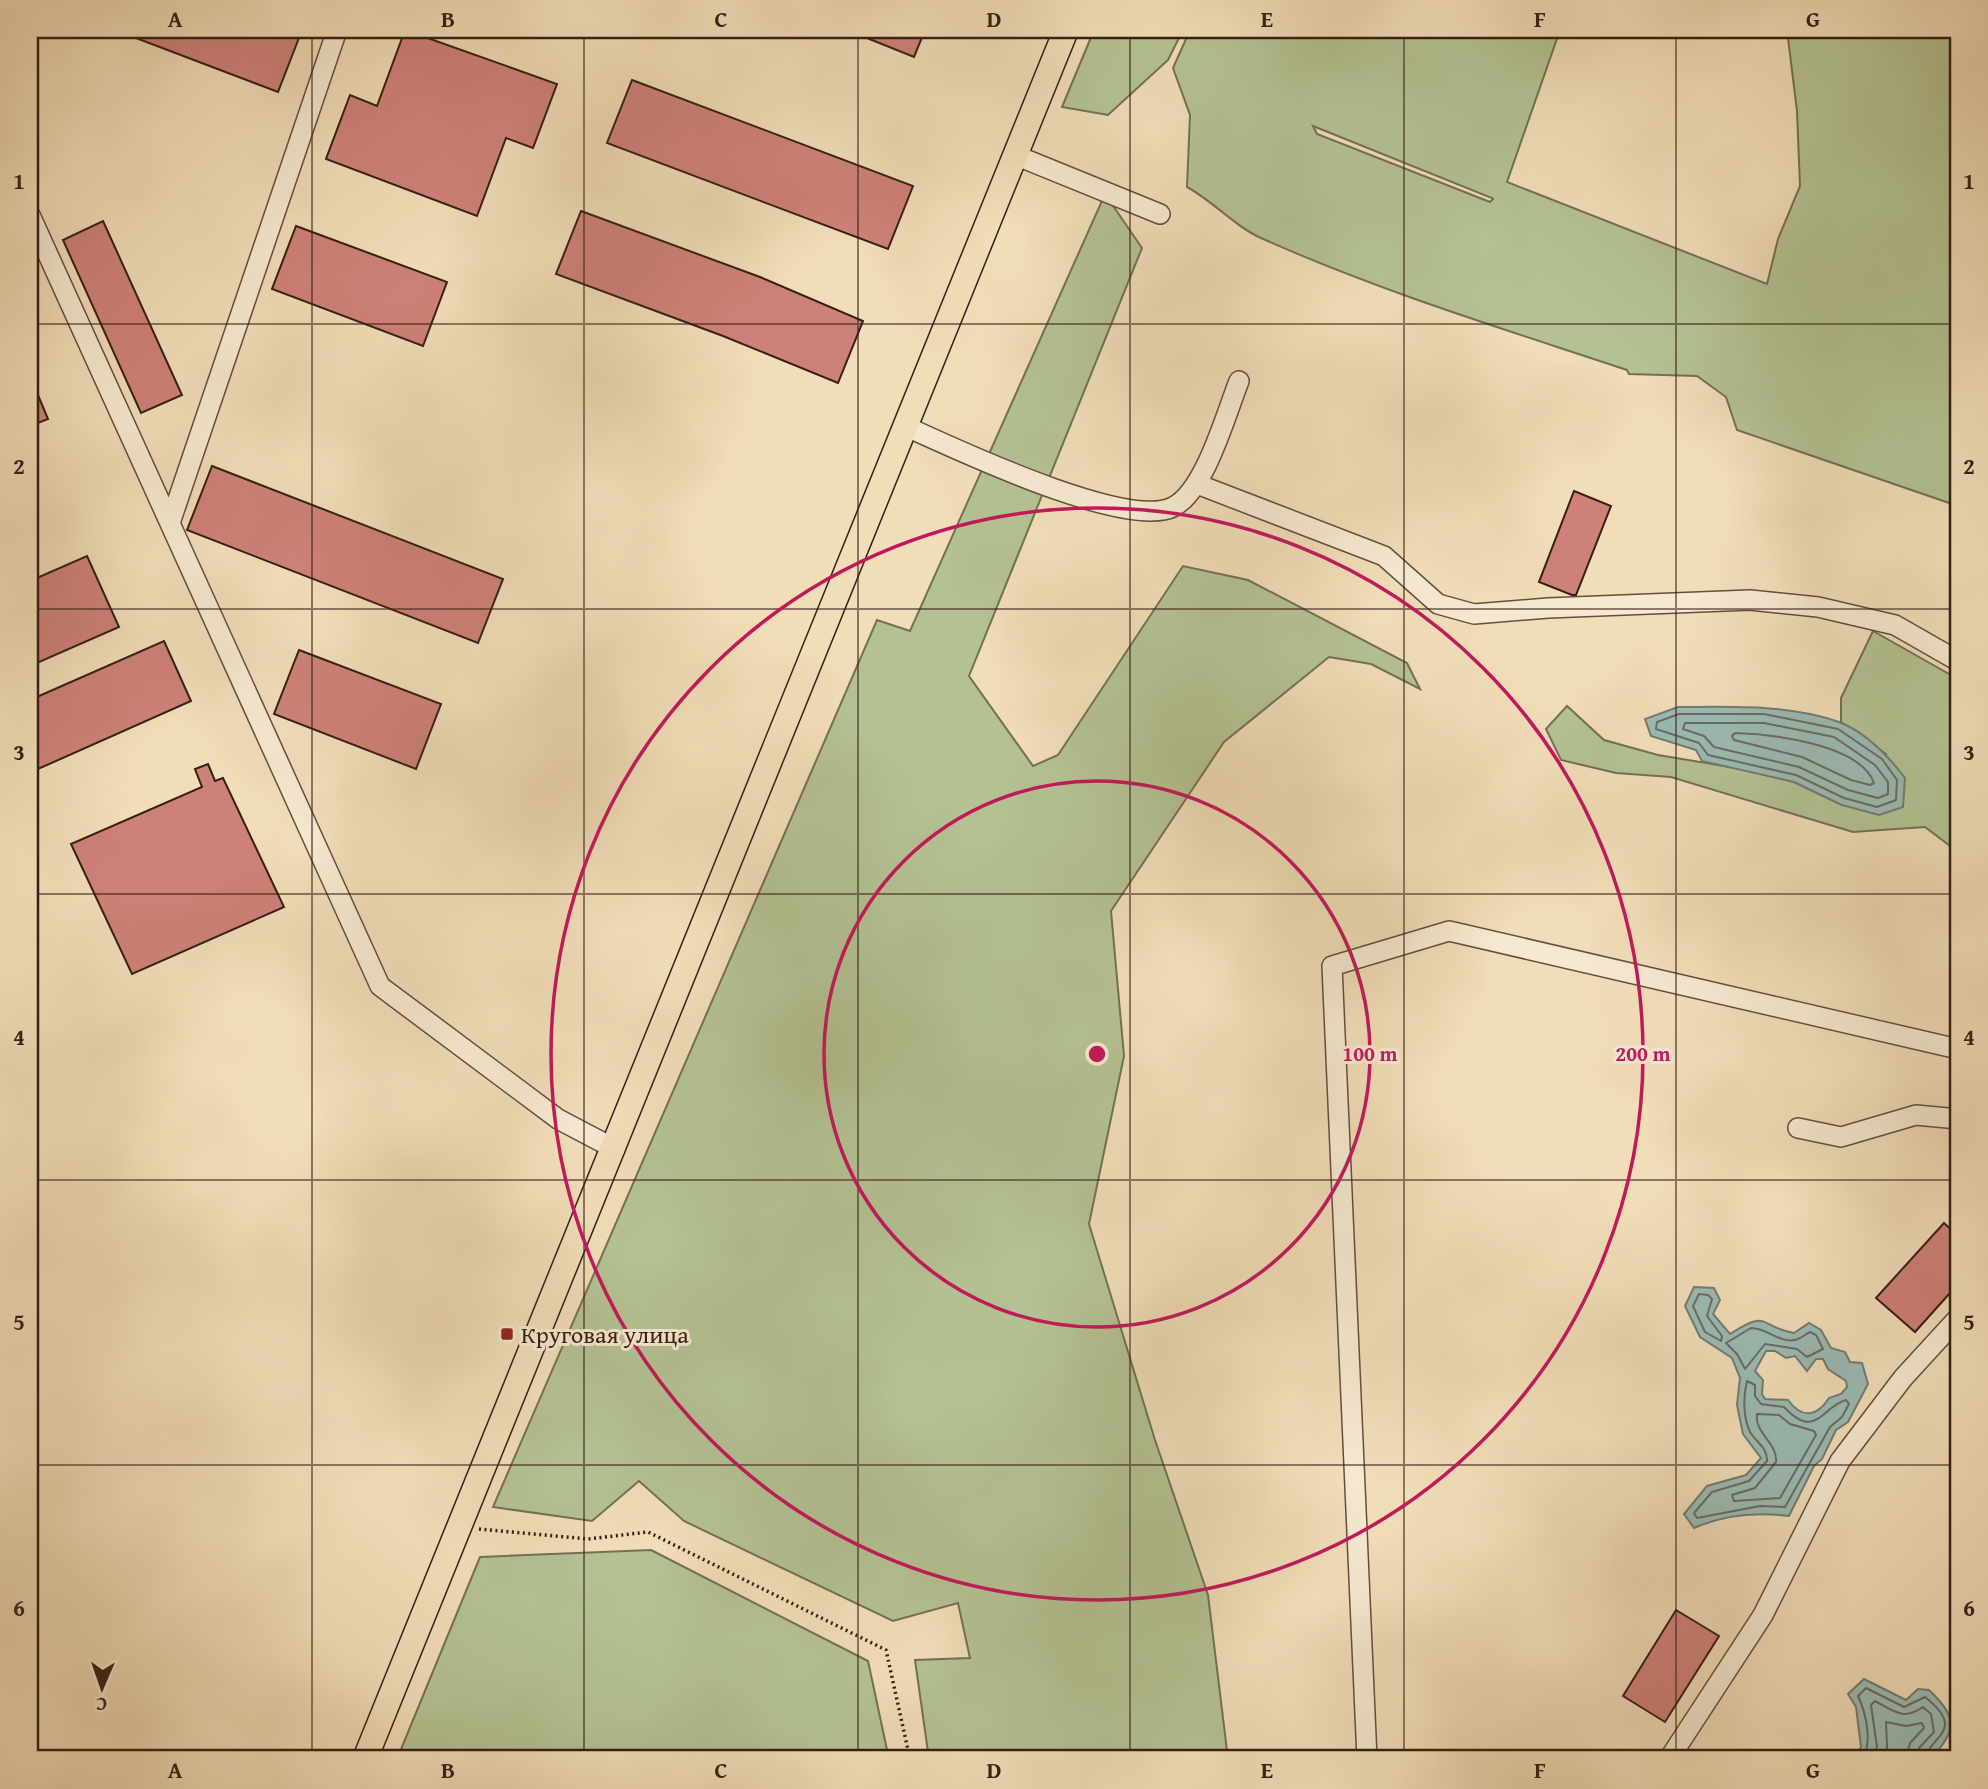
<svg xmlns="http://www.w3.org/2000/svg" width="1988" height="1789" viewBox="0 0 1988 1789" font-family="'Gentium Book Plus',serif">
<rect width="100%" height="100%" fill="#f1ddb8"/>
<filter id="stains"><feTurbulence type="fractalNoise" baseFrequency=".00286" numOctaves="4"/><feColorMatrix values="0 0 0 0 .2 0 0 0 0 .09 0 0 0 0 .02 0 0 0 .5 -.17"/></filter>
<radialGradient id="worn" r=".72"><stop offset=".6" stop-color="#630" stop-opacity="0"/><stop offset="1" stop-color="#630" stop-opacity=".3"/></radialGradient>
<path fill="#b4c293" stroke="#747054" stroke-width="2" fill-rule="evenodd" d="M1094 30H1183L1168 60 1108 115 1062 107Z
M1190 30H1560L1507 182 1767 284 1778 239 1800 186 1797 111 1787 30H1958V506L1737 430 1726 397 1697 376 1629 374 1627 370C1504 329 1379 291 1261 238 1234 226 1213 201 1187 187L1190 115 1173 68ZM1313 126 1492 198 1493 199 1490 202 1317 134Z
M1105 194 1142 248 969 676 1033 766 1058 755 1183 566 1248 580 1407 663 1420 689 1371 664 1329 657 1224 742 1111 911 1124 1056 1089 1224 1155 1440 1208 1595 1228 1759H929L915 1660 970 1658 958 1603 893 1621 684 1521 639 1481 592 1521 493 1507 877 620 910 631Z
M1873 631 1958 679V852L1925 827 1853 832 1671 777 1616 773 1561 760 1546 729 1567 706 1604 740 1658 755 1748 770 1794 782 1842 805 1886 754 1841 722V698Z
M651 1550 868 1661 889 1759H397L480 1557Z"/>
<path fill="#9bbbb3" stroke="#727c74" stroke-width="2" fill-rule="evenodd" d="M1678 707C1728 707 1791 704 1839 722 1865 732 1889 757 1905 778L1903 807 1879 815 1842 805 1794 782 1702 761 1696 750 1651 736 1645 719Z
M1694 1287 1714 1288 1720 1300 1713 1314 1730 1334C1770 1308 1758 1327 1794 1333L1809 1323 1821 1330 1831 1348 1845 1352 1850 1362 1862 1363 1868 1384 1848 1422 1836 1430 1822 1459 1814 1466 1789 1516C1757 1512 1723 1515 1694 1528L1684 1514 1707 1486 1746 1475 1761 1458 1743 1434 1737 1405 1740 1378 1732 1358 1700 1337 1685 1306ZM1766 1351H1775L1786 1358 1795 1356 1807 1371 1816 1359H1823L1828 1369 1846 1381 1847 1387 1841 1394 1829 1398C1817 1417 1802 1419 1788 1400L1765 1399 1762 1394 1763 1380 1755 1371Z
M1864 1679 1906 1700 1918 1689 1929 1690C1958 1717 1958 1731 1930 1759H1854L1861 1747 1856 1707 1848 1694Z"/>
<g fill="none" stroke-linecap="round" stroke-linejoin="round">
<path stroke="#686c64" stroke-width="2" d="M1679 714H1764L1838 729 1882 759 1897 780 1896 800 1877 807 1844 798 1796 775 1708 755 1699 743 1656 729 1657 722Z
M1685 723H1764L1834 737 1875 765 1888 782V794L1878 798 1848 790 1799 767 1714 747 1704 736 1683 729Z
M1735 733C1771 734 1860 744 1874 783L1870 785 1851 780 1802 757 1734 740 1732 736Z
M1699 1294 1708 1295 1712 1299 1707 1316 1722 1336 1721 1341 1705 1332 1693 1306Z
M1751 1328C1767 1328 1779 1343 1795 1340 1800 1339 1806 1334 1810 1332L1816 1335 1823 1349 1807 1357 1797 1349 1765 1344 1745 1369 1737 1354 1726 1343Z
M1747 1381 1755 1385V1396L1761 1404 1784 1407C1816 1441 1821 1407 1846 1400L1849 1404 1842 1417 1830 1427 1785 1507 1760 1506 1697 1518 1694 1513 1712 1492 1749 1481 1767 1461C1768 1448 1756 1442 1750 1432 1743 1417 1743 1397 1747 1381Z
M1757 1414 1779 1415 1790 1424 1814 1431 1816 1435 1780 1498 1734 1501 1732 1495 1755 1488 1776 1462C1778 1443 1754 1433 1757 1414Z
M1862 1759C1873 1743 1866 1713 1858 1696L1866 1688 1904 1707 1925 1697C1968 1731 1929 1736 1925 1759
M1872 1759 1877 1747 1871 1705 1875 1701C1894 1711 1903 1721 1923 1707L1931 1714 1934 1732 1919 1748 1917 1759
M1885 1759 1887 1747 1886 1722 1906 1726 1922 1723 1924 1728 1910 1743 1906 1759"/>
</g>
<path fill="#ce8179" stroke="#351e15" stroke-width="2" d="M115 30H302L278 92Z
M405 30 557 84 533 148 506 138 477 216 326 159 350 95 377 106Z
M847 30H925L914 57Z
M632 80 913 186 888 249 607 143Z
M581 211 760 277 863 321 838 383 723 336 556 274Z
M103 221 182 395 141 413 63 240Z
M296 226 447 282 423 346 272 289Z
M30 376 48 419 30 426Z
M212 466 503 579 478 643 187 530Z
M1574 491 1611 506 1576 595H1572L1539 582Z
M87 556 119 627 30 666V581Z
M164 641 191 701 38 769 30 749V700Z
M299 650 441 704 416 769 274 714Z
M208 764 215 781 223 778 284 907 132 974 71 844 202 787 195 769Z
M1944 1223 1958 1236V1284L1915 1332 1876 1298Z
M1676 1610 1719 1636 1665 1722 1623 1696Z"/>
<g fill="none" stroke-linecap="round" stroke-linejoin="round">
<g stroke="#644e3e" stroke-width="22">
<path id="minor" d="M1015 155 1160 214
M30 215 380 986 558 1119 615 1149
M907 427C956 449 1126 530 1173 507 1205 491 1226 414 1239 381
M1197 484 1384 556 1438 604 1474 614 1548 608 1750 600 1818 607 1895 625 1958 661
M170 523 337 30
M1798 1128 1841 1137 1916 1115 1958 1119
M1367 1759 1332 966 1449 931 1958 1049
M1669 1759 1763 1615 1840 1461 1903 1378 1958 1318"/>
</g>
<g stroke="#351e15" stroke-width="27">
<path id="major" d="M365 1759 1066 30"/>
</g>
<path stroke="#351e15" stroke-width="3.5" stroke-dasharray="2 3.5" stroke-linecap="butt" d="M479 1529 588 1539 648 1532 886 1650 910 1759"/>
<use href="#minor" stroke="#f6e9d1" stroke-width="19"/>
<use href="#major" stroke="#f1ddb8" stroke-width="24"/>
</g>
<path fill="none" stroke="#351e15" stroke-width="2" stroke-opacity="0.55" d="M312 30V1759M584 30V1759M858 30V1759M1130 30V1759M1404 30V1759M1676 30V1759M30 324H1958M30 609H1958M30 894H1958M30 1180H1958M30 1465H1958"/>
<g fill="none" stroke="#c2185b" stroke-width="3.5">
<circle cx="1097" cy="1054" r="273"/>
<circle cx="1097" cy="1054" r="546"/>
</g>
<rect fill="#8f2418" stroke="#f6e9d1" stroke-width="2.5" x="500" y="1327" width="14" height="14" rx="3.5"/>
<g text-anchor="middle" dominant-baseline="central" stroke-width="6" stroke-linejoin="round" paint-order="stroke">
<g font-size="24" fill="#351e15" stroke="#f6e9d1" text-anchor="start">
<text x="521" y="1334">Круговая улица</text>
</g>
</g>
<circle cx="1097" cy="1054" r="10" fill="#c2185b" stroke="#f6e9d1" stroke-width="3.5"/>
<g font-size="21" text-anchor="middle" font-weight="bold" fill="#c2185b" stroke="#f6e9d1" stroke-width="6" stroke-linejoin="round" paint-order="stroke">
<text x="1370" y="1061">100 m</text>
<text x="1643" y="1061">200 m</text>
</g>
<rect width="1988" height="1789" fill="none" stroke="#f1ddb8" stroke-width="77"/>
<g transform="translate(102 1688) rotate(182)" stroke="#f6e9d1" stroke-width="5" paint-order="stroke">
<path d="M0-5L12 26L0 18L-12 26Z" fill="#351e15"/>
<text y="-10" font-size="19" font-weight="bold" text-anchor="middle" fill="#351e15">С</text>
</g>
<rect x="38" y="38" width="1912" height="1712" fill="none" stroke="#351e15" stroke-width="2.5"/>
<g font-size="23" text-anchor="middle" font-weight="bold" fill="#351e15">
<text x="175" y="27">A</text>
<text x="448" y="27">B</text>
<text x="721" y="27">C</text>
<text x="994" y="27">D</text>
<text x="1267" y="27">E</text>
<text x="1540" y="27">F</text>
<text x="1813" y="27">G</text>
<text x="19" y="189">1</text>
<text x="1969" y="189">1</text>
<text x="19" y="474">2</text>
<text x="1969" y="474">2</text>
<text x="19" y="760">3</text>
<text x="1969" y="760">3</text>
<text x="19" y="1045">4</text>
<text x="1969" y="1045">4</text>
<text x="19" y="1330">5</text>
<text x="1969" y="1330">5</text>
<text x="19" y="1616">6</text>
<text x="1969" y="1616">6</text>
<text x="175" y="1778">A</text>
<text x="448" y="1778">B</text>
<text x="721" y="1778">C</text>
<text x="994" y="1778">D</text>
<text x="1267" y="1778">E</text>
<text x="1540" y="1778">F</text>
<text x="1813" y="1778">G</text>
</g>
<rect width="100%" height="100%" filter="url(#stains)"/>
<rect width="100%" height="100%" fill="url(#worn)"/>
</svg>
